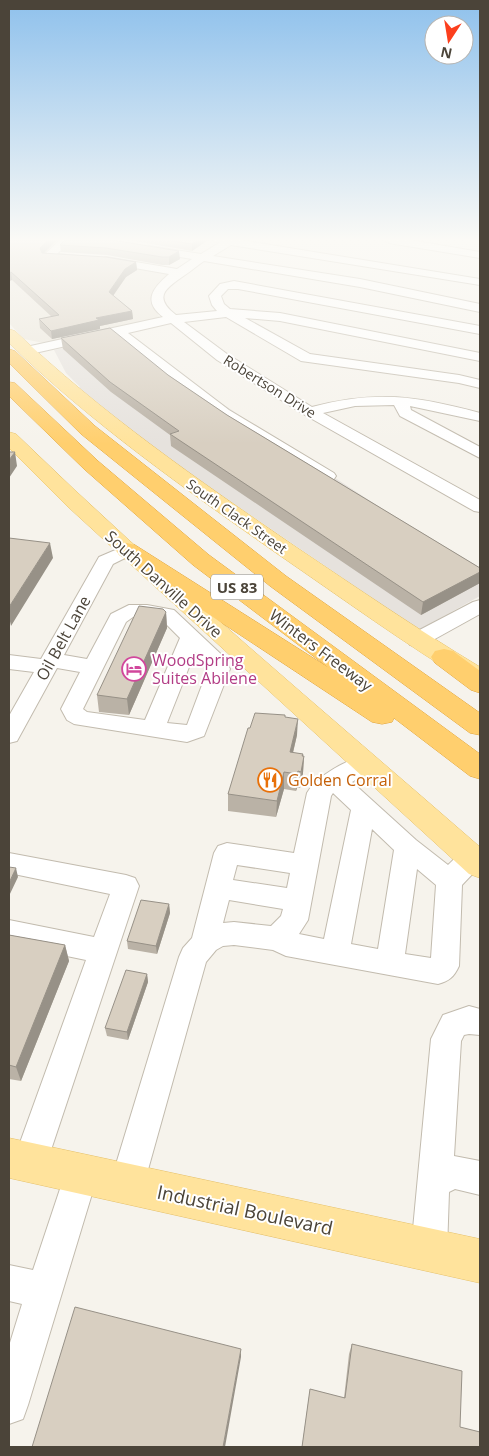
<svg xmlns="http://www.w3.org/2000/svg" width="489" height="1456" viewBox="0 0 489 1456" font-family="'Open Sans',sans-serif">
<rect width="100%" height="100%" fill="#f6f3ec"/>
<path fill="#eae5da" d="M9 240H63L45 257 98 260 172 273 158 285 151 295V303L160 318 43 343 24 339 9 323Z"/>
<path fill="#e6e2dd" d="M119 336 480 573V596L419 630 174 463 78 388 80 387 66 373 54 350Z"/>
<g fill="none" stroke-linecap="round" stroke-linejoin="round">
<g stroke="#c2bbae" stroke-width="2">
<path id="minor" d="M60 240H71L57 254 78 256 80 258 78 260 44 259 42 257 44 255Z
M213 240H240L480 279V285L231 245 213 256 360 279 480 304V312L360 287 204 261C198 265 191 271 185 275 168 287 151 296 176 315L217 311 212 305 209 296 220 284 234 281 480 326V334L238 289H228L221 296 224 304 230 309 280 313 480 353V361L280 321 245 318 310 354 459 375 480 380V388L459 383 301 361 226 317 184 322 227 354 312 407C377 390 416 396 480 413V421L410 406 411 410 480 447V458L400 416 394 405 355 406 323 413 480 500V512L474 511 305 415 217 360 171 323 128 333 229 410 334 473 336 476 334 479H322L219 416 115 335 26 355 19 351 26 347 163 317C142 301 153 288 169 274L106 263 100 260 106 257 177 269 192 259 149 252 144 249 149 246 201 254 219 243Z
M384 240H410L480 252V258L389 243Z
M127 545 133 546 136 550 133 554 113 564 64 655 87 659 111 614 129 605H147L174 610 224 657 230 669 204 736 187 742 74 724 67 720 61 709 80 672 57 668 17 741 9 743V716L34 672 9 669V655L41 659 99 557ZM133 617 161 619 180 638 145 720 87 712 83 709 126 622ZM195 652 207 664 208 669 187 725 167 723Z
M480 600V614L424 645 417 646 410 645 407 640 410 635 473 602Z
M365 755 373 757 377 763 373 769 352 782 416 840 448 865C459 855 464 845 480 851V866L462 885 459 966C454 977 449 981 438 984L286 956 273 950 234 945 223 946 216 950 206 962 144 1184 139 1196 127 1201 115 1196 110 1184 179 957 183 948 192 938 214 853 218 846 227 843 294 853 307 793C316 776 347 760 365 755ZM333 793 351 810 324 939 299 934 308 920 331 796ZM372 829 394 850 378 949 351 944ZM237 865 290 873 287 888 233 880ZM417 869 436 885 431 958 405 954ZM229 900 283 909 281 916 271 926 234 922 223 923Z
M9 853 126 875 135 878 139 886 47 1162 42 1174 30 1179 18 1174 13 1162 86 960 9 944V920L94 937 110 894 9 873Z
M469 1006 480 1009V1035L469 1034 464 1035 461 1041 454 1156 480 1161V1195L455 1189 449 1192 447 1250 441 1262 429 1268 417 1262 411 1250 431 1039 443 1015Z
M81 1157 93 1162 98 1174 28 1405 23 1419 9 1424V1346L22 1304 9 1301V1265L33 1270 69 1162Z"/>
</g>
<g stroke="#e6c16a" stroke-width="1">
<path id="major" d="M9 329 15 331C101 413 198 480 296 547 357 588 417 629 480 667V686L471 684C405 644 343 599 279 555 185 489 91 423 9 343Z
M9 432 16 434C164 578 324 711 480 847V878L469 874 67 506 9 448Z
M9 1138 480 1239V1283L9 1178Z"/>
</g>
<g stroke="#e0a43c" stroke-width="1">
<path id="highway" d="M9 349 15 351 95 426 286 576 480 713V735L470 733 270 586 81 434 9 363Z
M9 382 15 383 98 461 209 555 480 754V779L470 776 394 718 392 722 382 724 372 722 119 555 116 550 119 545 127 543 135 545 329 668 193 565 84 469 9 396Z
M444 649 453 651 480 671V693L471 690 435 663 431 657 435 651Z"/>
</g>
<use href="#minor" fill="#fff" fill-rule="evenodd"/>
<use href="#major" fill="#ffe39c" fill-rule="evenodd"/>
<use href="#highway" fill="#ffcf6e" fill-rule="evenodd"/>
</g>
<path fill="#bab2a6" d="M9 240H57L44 253 136 262 137 270 126 277 113 296 132 311 133 319 100 326V329L52 339 40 328 39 319 52 317 12 280 9 281Z
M65 240 180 259 169 265H162L107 255 61 252 60 245Z
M129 240H208L192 251Z
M61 338 168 375 227 415 480 568V583L421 615 171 446 170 435 111 392 63 349Z
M166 612 167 628 129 715 99 712 97 695Z
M285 717 297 735 293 753 303 754V756H304L303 773 300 788H297L296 791 284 789 276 817 228 811V794L250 728Z
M169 904 170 913 157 954 128 949 127 941Z
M9 935 65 945 69 961 21 1081 9 1079Z
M147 974 148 982 128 1040 107 1036 105 1028Z
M480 1097V1134H479Z
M352 1344 460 1427 480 1447H302L310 1389 344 1398 349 1354Z"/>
<path fill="#979187" d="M48 240H57L41 256 40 248Z
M198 240H208L192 251V244Z
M179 251 180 259 169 265V257Z
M136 262 137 270 126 277 110 300 109 292 125 269Z
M11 272 12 280 9 281V273Z
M132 311 133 319 100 326V329L52 339 51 331 96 318Z
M15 452 17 466 9 478V460Z
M50 543 53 558 11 626 9 617V607Z
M480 572V583L421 615 423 602Z
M166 612 167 628 129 715 127 699Z
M298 719 297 735 289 769 290 752Z
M303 754 302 766 304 756 303 773 300 788Z
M298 771 297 788 296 791 297 774Z
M284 772V789L276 817 277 801Z
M16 868 18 877 9 896V883Z
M169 904 170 913 157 954 156 946Z
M65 945 69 961 21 1081 16 1067Z
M147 974 148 982 128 1040 127 1032Z
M241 1349V1357L225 1447H223Z"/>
<path fill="#d8cfc1" stroke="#979187" d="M9 240H48L40 248 42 253 106 257 136 262 125 269 109 292 132 311 96 318 99 320 51 331 39 319 59 315 11 272 9 273Z
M65 240H112L179 251 169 257H162L106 248 60 245Z
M167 240H198L192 244Z
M110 328 168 375 227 415 480 568V572L423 602 170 434 179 431 110 382 61 338Z
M9 452H15L9 460Z
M9 538 50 543 9 607Z
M139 606 163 609 166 612 127 699 97 695Z
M255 713 285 715V717L298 719 290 752 303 754 302 756H304L301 772 298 771 297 774 284 772 277 801 228 794 248 728H250Z
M9 867 16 868 9 883Z
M141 900 169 904 156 946 127 941Z
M9 935 65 945 16 1067 9 1065Z
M126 970 147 974 127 1032 105 1028Z
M75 1307 241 1349 223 1447H32Z
M352 1344 462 1371 460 1427 480 1432V1447H302L310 1389 345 1398Z"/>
<linearGradient id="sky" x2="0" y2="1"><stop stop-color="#8fc1ec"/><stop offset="0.54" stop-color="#fbfaf6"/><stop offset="1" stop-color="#fbfaf6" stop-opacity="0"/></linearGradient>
<rect width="489" height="444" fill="url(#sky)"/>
<defs>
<g id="hotel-ring" transform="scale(1.25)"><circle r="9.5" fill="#fff" stroke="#d1479c" stroke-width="1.5"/><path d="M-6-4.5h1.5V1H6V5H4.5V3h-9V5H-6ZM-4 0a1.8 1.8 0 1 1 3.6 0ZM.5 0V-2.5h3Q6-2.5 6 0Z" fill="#d1479c"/></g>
<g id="restaurant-ring" transform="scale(1.25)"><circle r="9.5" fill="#fff" stroke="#e8710a" stroke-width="1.5"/><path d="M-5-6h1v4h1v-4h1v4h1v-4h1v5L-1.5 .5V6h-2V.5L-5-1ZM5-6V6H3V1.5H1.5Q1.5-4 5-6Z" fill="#e8710a"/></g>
</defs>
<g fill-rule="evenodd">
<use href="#hotel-ring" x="134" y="669"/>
<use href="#restaurant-ring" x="270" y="780"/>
</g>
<g text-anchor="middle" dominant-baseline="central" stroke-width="4" stroke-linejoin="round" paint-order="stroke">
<g font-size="14" fill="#4b4439" stroke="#fff">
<text transform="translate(270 386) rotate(32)">Robertson Drive</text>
<text transform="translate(237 516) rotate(35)">South Clack Street</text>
</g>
<rect fill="#fff" stroke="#817c74" stroke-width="1" x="211" y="574.5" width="52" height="25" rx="4"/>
<g font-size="15" font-weight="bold" fill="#4b4439">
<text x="237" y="587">US 83</text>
</g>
<g font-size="16" fill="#4b4439" stroke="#fff">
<text transform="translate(164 584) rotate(42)">South Danville Drive</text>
<text transform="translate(63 638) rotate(-61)">Oil Belt Lane</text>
<text transform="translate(321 650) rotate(37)">Winters Freeway</text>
</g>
<g font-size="16" fill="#b23c85" stroke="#fff" text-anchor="start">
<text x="152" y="660">WoodSpring<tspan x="152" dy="18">Suites Abilene</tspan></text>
</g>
<g font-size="16" fill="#c56008" stroke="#fff" text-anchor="start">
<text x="288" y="780">Golden Corral</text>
</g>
<g font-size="19" fill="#4b4439" stroke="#fff">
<text transform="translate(245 1210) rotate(12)">Industrial Boulevard</text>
</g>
</g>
<rect width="489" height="1456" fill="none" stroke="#4b4439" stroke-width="20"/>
<g transform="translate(449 40) rotate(192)"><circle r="24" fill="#ffffff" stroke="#b7b4b0"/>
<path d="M0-4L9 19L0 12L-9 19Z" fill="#fc3f1d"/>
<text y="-8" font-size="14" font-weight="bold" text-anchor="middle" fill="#4b4439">N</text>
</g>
</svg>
